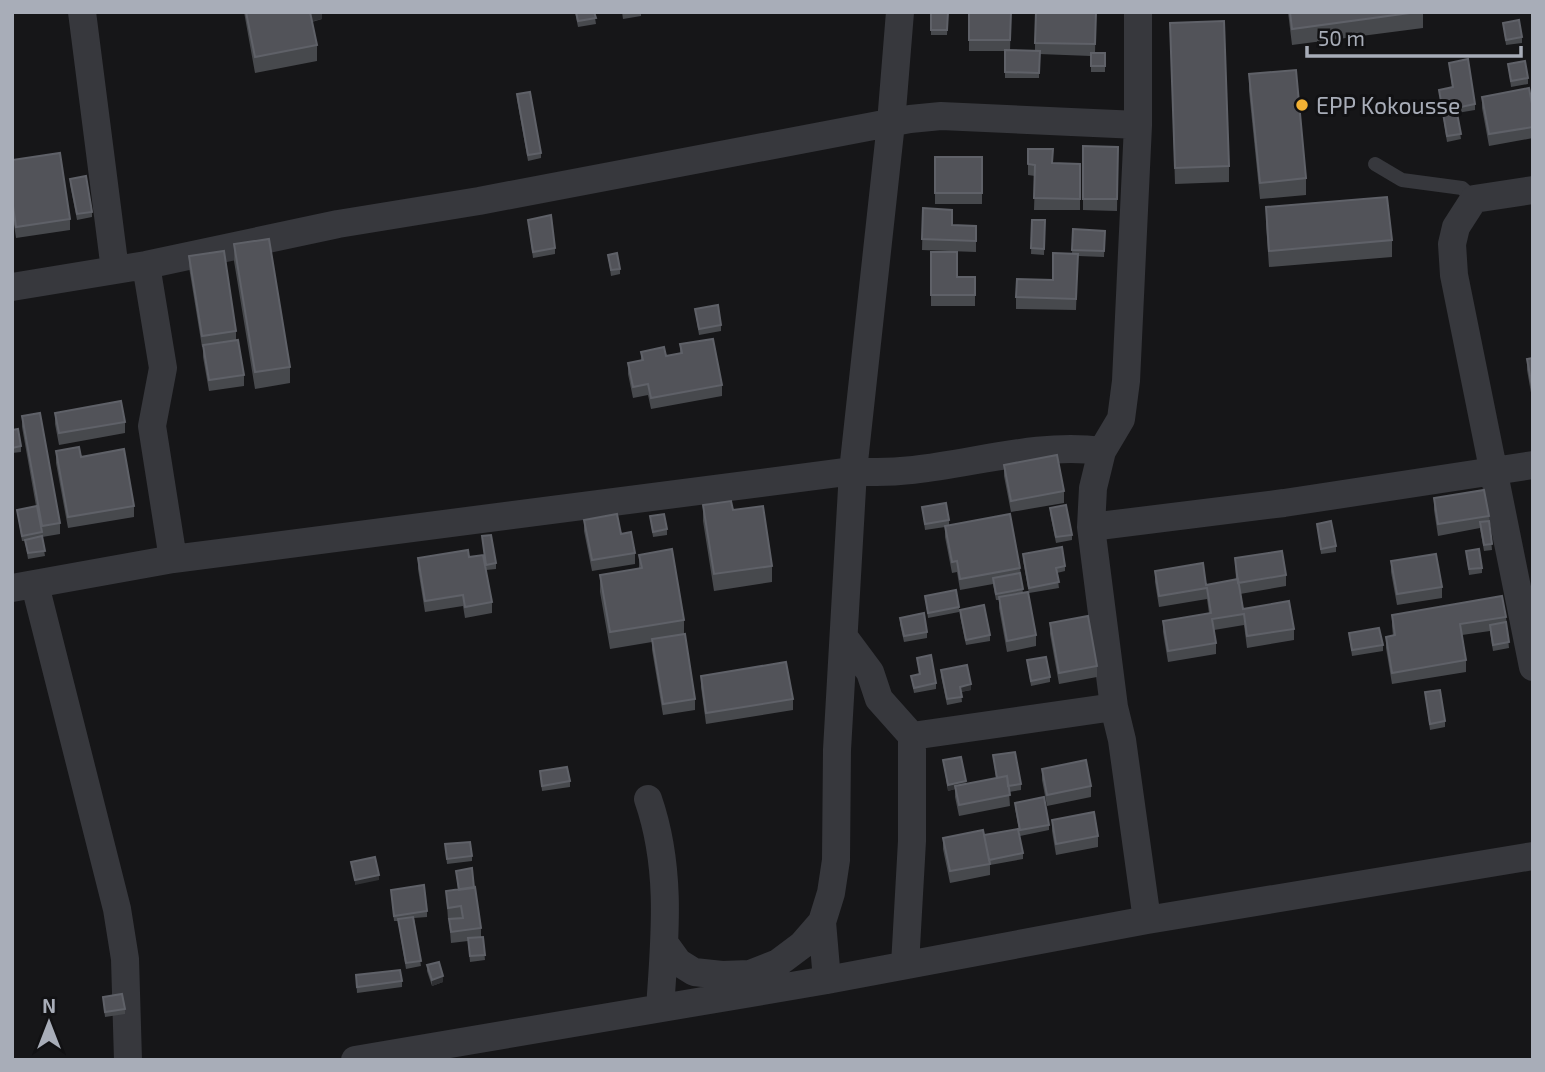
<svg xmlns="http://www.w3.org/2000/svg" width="1545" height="1072" viewBox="0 0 1545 1072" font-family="'Exo 2',sans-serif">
<rect width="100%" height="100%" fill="#161618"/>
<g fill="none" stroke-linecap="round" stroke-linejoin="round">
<path stroke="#37383d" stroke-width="14" d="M1375 164 1402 180 1462 188 1474 199"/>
<path stroke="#37383d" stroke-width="28" d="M82 12 115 270
M1138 12V125L1126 381 1121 419 1102 451 1093 488 1091 527 1114 707 1122 740 1147 920
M1533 190 1474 199 1456 227 1452 244 1454 275 1533 667
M146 265 163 368 152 426 173 559
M12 287 146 265 338 224 479 201 910 119 941 116 1138 125
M1091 527 1284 503 1533 465
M35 585 117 909 125 959 128 1060
M12 588 173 559 853 471C937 479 1018 440 1102 451
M844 637 870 672 879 699 912 736V841L905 965
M912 736 1114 707
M648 799C672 868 665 937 660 1008
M822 922 827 980
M665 944 678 962 694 972 722 975 750 974 778 963 802 945 822 922 831 893 836 860 837 750 853 471 891 123 900 12
M355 1060 827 980 1147 920 1533 856"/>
</g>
<path fill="#47494d" d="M244 12H322V19L312 22 317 45V61L255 73Z
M575 12H594L596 24 578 27Z
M622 12H641V16L623 19Z
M931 12H948L947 35H931Z
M969 12H1011L1010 51H1035V43L1096 12 1095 53H1105V72H1091V56L1039 54V78H1005V51H969Z
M1288 12H1423V28L1292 45Z
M1170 23 1229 166V182L1175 184Z
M1503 23 1522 37V43L1506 45Z
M1449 63 1475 104V110L1457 113 1461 139 1447 142 1439 90 1452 87Z
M1508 64 1528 78V84L1511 87Z
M1249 74 1306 178V195L1260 199 1249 91Z
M517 94 541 153V158L528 161 517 99Z
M1482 97 1533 109V138L1489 146 1482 108Z
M1083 146 1118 147 1117 211 1083 210Z
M1028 149 1053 163 1080 164V210H1034L1035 176 1028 175Z
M935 157H982V204H935Z
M12 160 70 219V230L16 238 12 211Z
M70 179 92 212V217L77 220 70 184Z
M1266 207 1392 240V257L1269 267 1266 224Z
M923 208 952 225 976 226V252L922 250Z
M528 220 555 248V254L533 258Z
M1032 220H1045L1044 255 1031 254Z
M1073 229 1105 231 1104 257 1078 256 1076 310 1016 309V297L1053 280 1072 253Z
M234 244 290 367V383L255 389 234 261Z
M931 252 957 277H975V306H931Z
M608 255 620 269V274L611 276Z
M189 256 236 331V340L244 375V386L209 391 203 357V347H202L189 267Z
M695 309 721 325V331L699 335Z
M680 344 722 385V396L651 409 648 395 633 398 628 374V363L641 361V352L666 356 680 354Z
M1533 358V404L1527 370V359Z
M55 413 125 422V433L59 445 55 424Z
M22 416 60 523V534L42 537 45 556 28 559 25 541H22L17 510 36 506 22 427Z
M12 430 21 446V452L12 453Z
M56 451 81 457 134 506V517L68 528 56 463Z
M1004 465 1064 491V503L1011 512 1004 476Z
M1434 498 1489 516 1492 550 1484 551 1480 528 1438 536 1434 510Z
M703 505 772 566V582L714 591 703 521Z
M922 507 949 520V526L1020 568 1023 593 1036 635V646L1007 652 999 608V600H996L993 584 960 590 957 572 952 573 945 537V527L925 530Z
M1050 508 1072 535V540L1056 543 1050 513Z
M650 516 667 529V535L653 537Z
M584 520 621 534 635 553V564L592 571 584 531Z
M1317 524 1336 546V552L1321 554Z
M482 536 496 563V569L486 570Z
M1466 551 1482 568V573L1469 575Z
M1023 554 1065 566V571L1057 573 1059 588 1029 593 1023 560Z
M639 555 684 620V634L695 699V710L663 715 652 650V642L610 649 600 592V575L639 569Z
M469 557 492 602V613L465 618 463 606 425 612 418 569V558Z
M1235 558 1286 575V586L1240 594 1243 609 1294 629V640L1247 648 1244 625 1214 630 1216 643V654L1168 662 1163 632V621L1209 613 1207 599 1159 607 1155 582V571L1206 585 1236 580Z
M1391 561 1442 587V598L1397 605 1391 572Z
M925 596 959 607V612L928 618Z
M960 610 990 635V641L966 645 960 616Z
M1392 615 1506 617 1509 648 1493 651 1490 631 1462 635 1466 660V672L1392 684 1386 648V637L1393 636 1392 626Z
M900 618 927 632V638L904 642 900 624Z
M1050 623 1097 666V677L1059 684 1050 634Z
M1349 633 1383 645V651L1352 656Z
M917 658 936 683V689L914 693 911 676 919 674Z
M1027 660 1050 677V682L1031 686Z
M941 670 971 690 961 692 962 702 947 705 941 676Z
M701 676 793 699V710L706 724 701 687Z
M1425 692 1445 721V727L1430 730Z
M993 755 1021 784V790L1009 792 1010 806 959 816 955 797V789L948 791 943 760 966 784 996 778Z
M1042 769 1091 786V797L1047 806 1042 780Z
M540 771 570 781V787L542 791Z
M1015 803 1049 825V830L1020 836 1015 808Z
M1052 820 1098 836V847L1056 855 1052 831Z
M984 835 1023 853V859L990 865V875L950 883 943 849V838Z
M445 844 472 856V861L447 864Z
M456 871 481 928V937H483L485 960 470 962 468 941 451 943 449 919 461 918 448 919 446 891 458 890Z
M391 890 427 911V917L414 918 421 966 406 969 398 921H394Z
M427 965 443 982 432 986 427 971Z
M356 975 402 981V987L357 993Z
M103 997 125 1009V1014L105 1017Z"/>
<path fill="#2f3033" d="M309 12H322V19L309 22Z
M971 684V690L960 692V687Z
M966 781V787L955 786V789L948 791V785Z
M379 875V880L355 885V880Z
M443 976V982L432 986V980Z"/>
<path fill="#525359" stroke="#5f6168" stroke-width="2" d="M246 12H310L317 45 255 57Z
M576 12H594L596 18 578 21Z
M931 12H948L947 30H931Z
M969 12H1011L1010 40H969Z
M1036 12H1096L1095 44 1035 43Z
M1290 12H1417L1292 29Z
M1519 20 1522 37 1506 40 1503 23Z
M1224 21 1229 166 1175 168 1170 23Z
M1005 50 1040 51 1039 73 1005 72Z
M1091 53H1105V66H1091Z
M1468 59 1475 104 1456 108 1461 134 1447 136 1439 90 1453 87 1449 63Z
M1525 61 1528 78 1511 81 1508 64Z
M1296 70 1306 178 1260 183 1249 74Z
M1529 88 1533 109V127L1489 134 1482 97Z
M530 92 541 153 528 155 517 94Z
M1083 146 1118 147 1117 199H1083Z
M1028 149H1053L1052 163 1080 164V199L1034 198 1035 165 1028 164Z
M60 153 70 219 16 227 12 199V160Z
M935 157H982V193H935Z
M86 176 92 212 77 214 70 179Z
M1387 197 1392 240 1269 251 1266 207Z
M923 208 952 210V225L976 226V241L922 239Z
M551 215 555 248 533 252 528 220Z
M1032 220H1045L1044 249 1031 248Z
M1073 229 1105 231 1104 251 1072 250Z
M269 239 290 367 255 372 234 244Z
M224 251 236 331 202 336 189 256Z
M931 252H957V277H975V295H931Z
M617 253 620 269 611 270 608 255Z
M1053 253 1078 254 1076 299 1016 297 1017 279 1053 280Z
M718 305 721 325 699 329 695 309Z
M713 339 722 385 651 398 648 384 633 387 628 363 643 360 641 352 664 347 666 356 682 353 680 344Z
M238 340 244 375 209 380 203 345Z
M1533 358V392L1527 359Z
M121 401 125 422 59 433 55 413Z
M40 413 60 523 42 526 22 416Z
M18 429 21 446 12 448V430Z
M79 447 81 457 124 449 134 506 68 517 56 451Z
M1057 455 1064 491 1011 501 1004 465Z
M1484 490 1489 516 1438 524 1434 498Z
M731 501 733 510 763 506 772 566 714 574 703 505Z
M946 503 949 520 925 524 922 507Z
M1066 505 1072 535 1056 537 1050 508Z
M37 506 42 532 22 536 17 510Z
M617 514 621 534 631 532 635 553 592 560 584 520Z
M664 514 667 529 653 532 650 516Z
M1010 514 1020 568 960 579 957 561 952 562 945 526Z
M1331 521 1336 546 1321 549 1317 524Z
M1489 521 1492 544 1484 545 1480 522Z
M491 535 496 563 486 565 482 536Z
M42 536 45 551 28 553 25 540Z
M1062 547 1065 566 1056 568 1059 582 1029 588 1023 554Z
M672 549 684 620 610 632 600 575 642 568 639 555Z
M1479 549 1482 568 1469 569 1466 551Z
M468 550 469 557 483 555 492 602 465 607 463 595 425 601 418 558Z
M1282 551 1286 575 1238 583 1235 558Z
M1436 554 1442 587 1397 594 1391 561Z
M1203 563 1206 585 1238 579 1243 609 1289 601 1294 629 1247 636 1244 614 1212 619 1216 643 1168 651 1163 621 1211 613 1207 588 1159 596 1155 571Z
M1020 573 1023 589 996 594 993 578Z
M956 590 959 607 928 613 925 596Z
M1028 592 1036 635 1007 641 999 597Z
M1502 596 1506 617 1460 624 1466 660 1392 673 1386 637 1395 635 1392 615Z
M984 605 990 635 966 640 960 610Z
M924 613 927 632 904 636 900 618Z
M1088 616 1097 666 1059 673 1050 623Z
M1506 622 1509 642 1493 645 1490 625Z
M1379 628 1383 645 1352 650 1349 633Z
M685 634 695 699 663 704 652 639Z
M931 655 936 683 914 688 911 676 920 674 917 658Z
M1046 657 1050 677 1031 681 1027 660Z
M786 662 793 699 706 713 701 676Z
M967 665 971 684 960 687 962 697 947 699 941 670Z
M1440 690 1445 721 1430 724 1425 692Z
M1015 752 1021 784 1008 786 1007 776 997 778 993 755Z
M961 757 966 781 948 785 943 760Z
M1086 760 1091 786 1047 795 1042 769Z
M567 767 570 781 542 786 540 771Z
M1007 776 1010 795 959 805 955 786Z
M1044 797 1049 825 1020 830 1015 803Z
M1094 812 1098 836 1056 844 1052 820Z
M1018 829 1023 853 989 860 984 835Z
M983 830 990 864 950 871 943 838Z
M470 842 472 856 447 859 445 844Z
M375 857 379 875 355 880 351 862Z
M472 868 474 888 459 890 456 871Z
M424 885 427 911 394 916 391 890Z
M475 887 481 928 451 932 449 919 463 918 461 906 448 908 446 891Z
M413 917 421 961 406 963 398 919Z
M483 937 485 955 470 956 468 938Z
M439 962 443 976 432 980 427 965Z
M400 970 402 981 357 987 356 975Z
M122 994 125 1009 105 1012 103 997Z"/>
<circle fill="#f2b134" stroke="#111113" stroke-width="2.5" cx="1302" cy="105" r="7"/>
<g text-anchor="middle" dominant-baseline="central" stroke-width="6" stroke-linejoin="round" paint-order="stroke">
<g font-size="23" fill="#a8adb8" stroke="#111113" text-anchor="start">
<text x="1316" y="105">EPP Kokousse</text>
</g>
</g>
<rect width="1545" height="1072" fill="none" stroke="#a8adb8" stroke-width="28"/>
<g transform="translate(49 1023)" stroke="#111113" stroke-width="5" paint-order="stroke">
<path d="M0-5L12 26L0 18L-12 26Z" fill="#a8adb8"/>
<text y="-10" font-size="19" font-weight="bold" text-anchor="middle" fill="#a8adb8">N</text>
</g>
<path d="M1307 46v10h214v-10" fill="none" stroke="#a8adb8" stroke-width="3.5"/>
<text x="1318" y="46" font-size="21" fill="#a8adb8" stroke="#111113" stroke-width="5" paint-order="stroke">50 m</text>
</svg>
